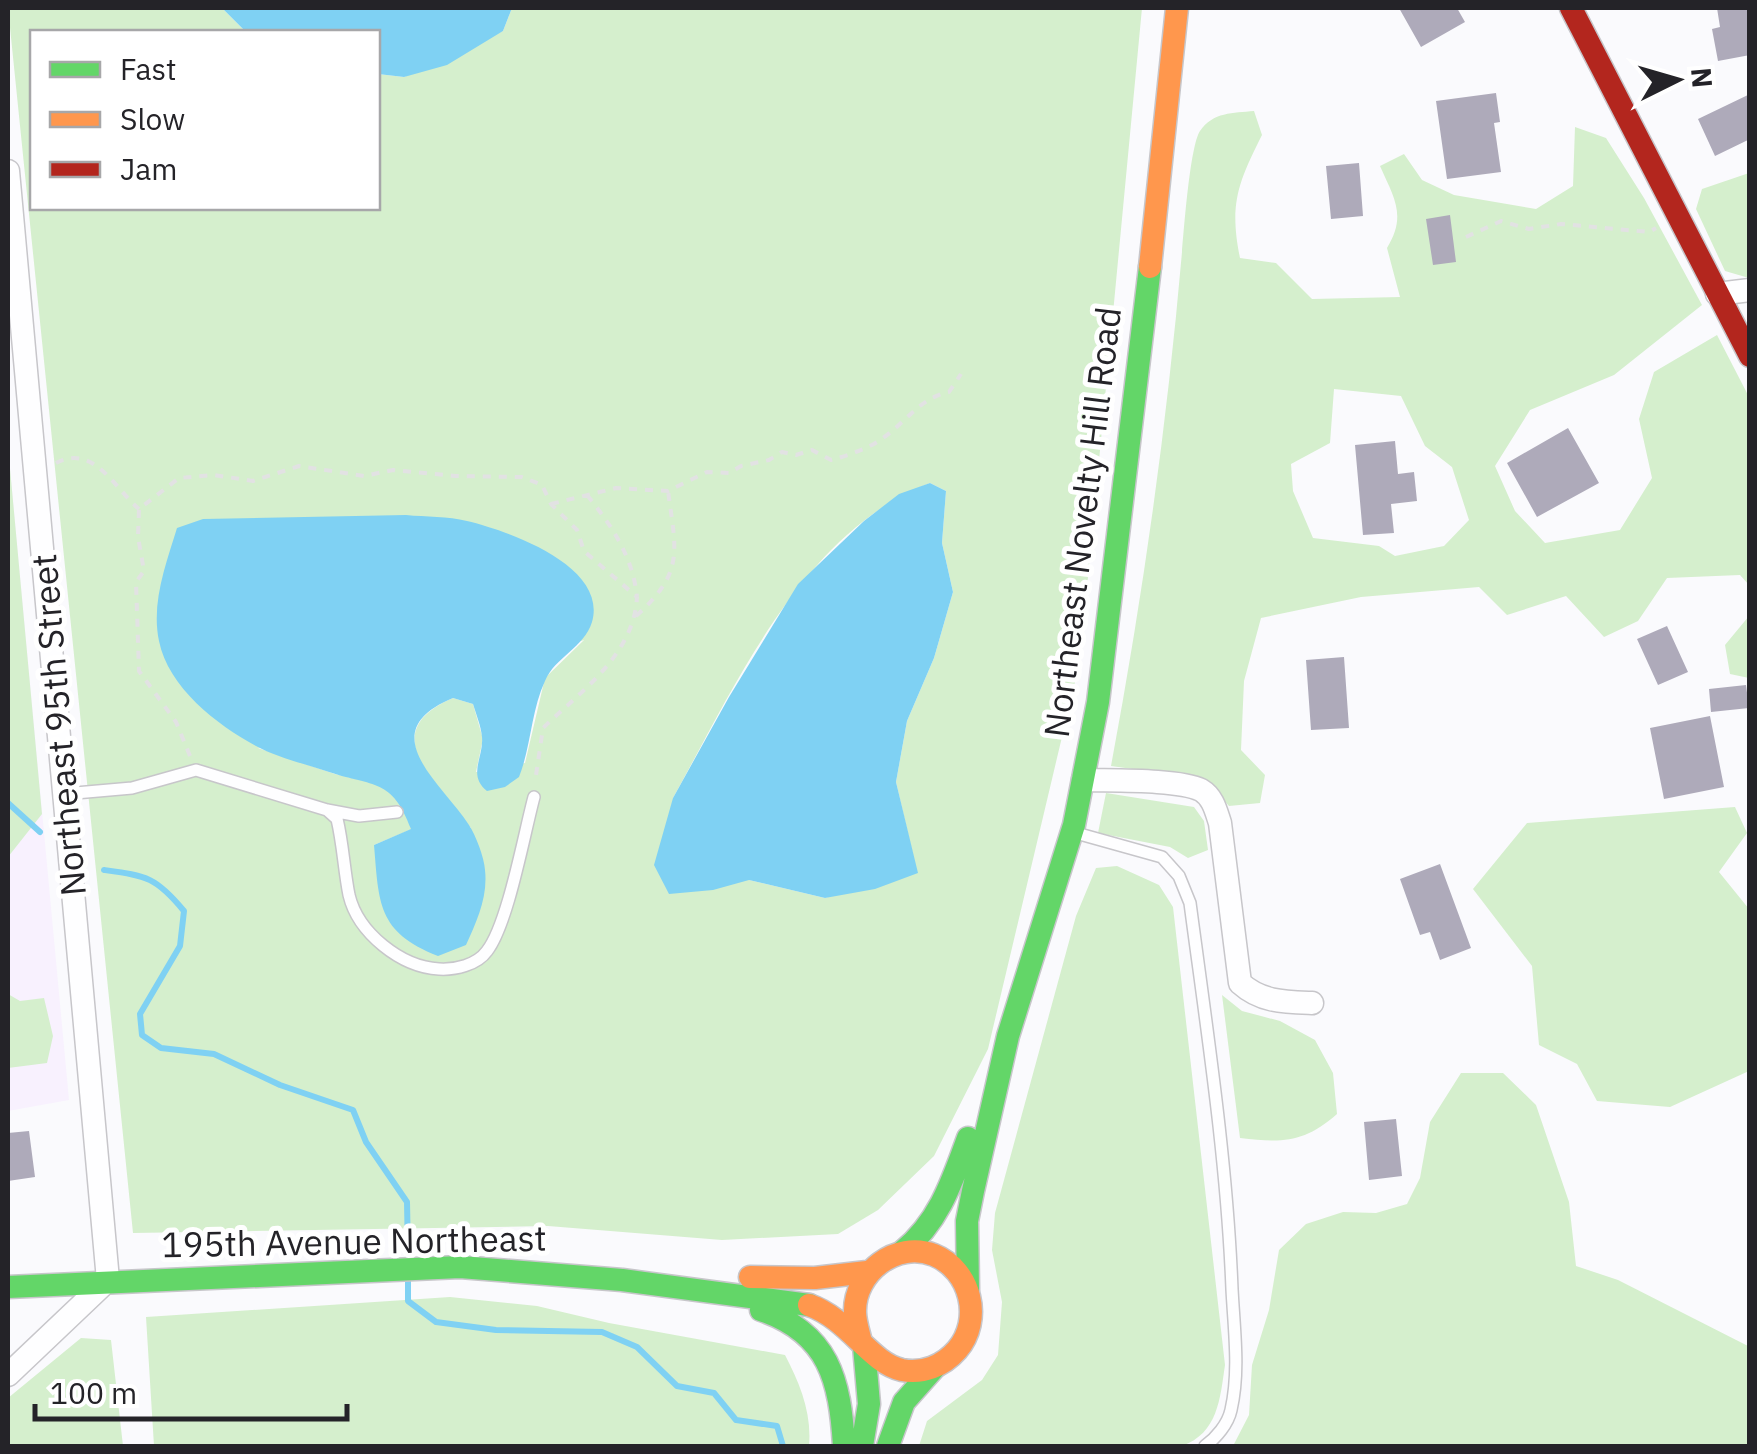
<svg xmlns="http://www.w3.org/2000/svg" width="1757" height="1454" viewBox="0 0 1757 1454" font-family="'IBM Plex Sans',sans-serif">
<rect width="100%" height="100%" fill="#fafafd"/>
<path fill="#f8f1fe" d="M8 447 69 1100 8 1111Z"/>
<path fill="#d5efcd" fill-rule="evenodd" d="M8 8H222L246 32H32V208H378V74L404 77 503 31 512 8H1142L1080 661 988 1049 934 1156 878 1210 838 1234 722 1240 548 1226 133 1233ZM930 483 946 491 942 543 953 592 934 658 907 721 896 782 917 872 825 898 749 880 673 798C735 686 803 531 930 483ZM584 640 545 678 525 763 476 772 483 739 473 704 453 698C373 732 437 785 471 828L374 845 412 829 401 803 382 785 335 774 258 748Z
M1254 111 1262 135C1238 183 1229 204 1240 258L1276 263 1312 299 1400 297 1387 248C1407 215 1394 198 1380 166L1404 154 1422 180 1454 195 1536 209 1573 186 1575 127 1606 138 1644 198 1702 305 1614 375 1530 410 1495 466 1515 511 1545 543 1620 530 1652 478 1639 419 1654 372 1717 335 1749 397V585L1740 575 1667 578 1638 621 1604 637 1566 596 1507 615 1479 587 1361 597 1261 618 1244 681 1241 750 1265 775 1260 803 1229 806 1204 779 1111 766C1143 595 1167 425 1182 252 1184 230 1190 146 1200 131 1213 112 1233 113 1254 111ZM1334 389 1401 396 1425 446 1452 467 1469 520 1444 546 1395 556 1379 546 1313 538 1293 491 1291 464 1330 443Z
M1749 173H1750L1749 278 1725 271 1696 209 1702 189Z
M8 447 42 814 8 857Z
M1749 616V678L1730 674 1725 645Z
M1106 793 1194 807 1204 821 1208 850 1188 858 1170 847 1098 833Z
M1735 807 1747 833 1719 872 1749 909V1071L1670 1107 1597 1101 1577 1064 1539 1045 1532 966 1473 889 1527 823Z
M1117 866 1159 885 1173 907 1225 1365C1220 1399 1218 1433 1182 1446H919L927 1421 982 1380 998 1355 1002 1302 992 1250 995 1213 1076 916 1096 868Z
M8 994 20 1001 44 998 53 1036 47 1063 8 1068Z
M1222 995 1242 1011 1280 1021 1315 1040 1333 1073 1337 1114C1304 1143 1282 1143 1240 1138Z
M1461 1073H1503L1536 1105 1569 1202 1576 1266 1618 1280 1748 1346 1749 1446H1233L1249 1415 1252 1365 1269 1310 1279 1250 1306 1224 1343 1212 1376 1213 1407 1204 1420 1178 1430 1122Z
M450 1297 537 1306 609 1323 785 1355C800 1384 812 1413 809 1446H154L146 1317Z
M81 1338 111 1340 123 1446H8V1398Z"/>
<path fill="#7fd1f3" d="M222 8H512L503 31 447 65 404 77 378 74V32H246Z
M930 483 946 491 942 543 953 592 934 658 907 721 896 782 918 873 875 889 825 898 749 880 713 890 669 894 654 865 673 798 729 697 798 584 864 521 899 494Z
M406 515C426 517 448 516 467 521 509 531 608 566 592 622 584 648 555 657 545 681 531 711 531 747 519 777L505 787 487 791C467 775 484 757 482 737 481 726 476 714 473 704L453 698C371 732 441 782 469 825 476 836 484 857 485 870 488 897 477 921 466 945L438 956C377 932 379 903 374 845L411 829C392 778 374 787 329 772 306 764 278 758 256 746 217 725 168 687 159 641 151 603 166 564 177 528L203 519Z"/>
<g fill="none" stroke-linecap="round" stroke-linejoin="round">
<path stroke="#7fd1f3" stroke-width="6" d="M8 803 40 832
M104 870C147 876 156 877 184 911L180 946 140 1014 142 1035 161 1048 214 1054 280 1085 353 1110 366 1142 407 1202 408 1255
M408 1278V1301L436 1322 496 1330 602 1332 637 1347 677 1386 714 1393 736 1420 777 1426 783 1446"/>
</g>
<path fill="#aeaaba" d="M1399 8H1457L1465 22 1421 47Z
M1717 8H1750V55L1718 61 1712 29 1720 27Z
M1496 93 1500 122 1494 123 1501 172 1447 179 1436 101Z
M1750 94V139L1715 156 1698 119Z
M1359 163 1363 216 1331 219 1326 166Z
M1450 215 1456 262 1433 265 1426 219Z
M1568 428 1599 483 1537 517 1507 463Z
M1395 441 1398 474 1414 472 1417 501 1391 504 1394 533 1363 535 1355 445Z
M1667 626 1688 672 1658 685 1637 639Z
M1344 657 1349 728 1311 730 1306 660Z
M1746 685 1749 708 1711 712 1709 689Z
M1710 716 1724 787 1664 799 1650 728Z
M1440 864 1471 948 1440 960 1430 932 1420 935 1400 879Z
M1396 1119 1402 1176 1369 1180 1364 1122Z
M29 1131 35 1177 8 1181V1133Z"/>
<g fill="none" stroke-linecap="round" stroke-linejoin="round">
<g stroke="#c7c6ca" stroke-width="14">
<path id="lane" d="M64 794 132 788 196 770 327 810 359 816 397 812
M327 810 337 819C343 844 344 870 349 895 358 933 401 967 439 969 455 970 477 965 487 951 508 924 524 834 534 797
M1076 833 1162 857 1179 876 1190 903C1207 1031 1227 1160 1232 1289 1234 1329 1240 1371 1231 1410 1228 1424 1216 1438 1205 1446"/>
</g>
<g stroke="#c7c6ca" stroke-width="25">
<path id="street" d="M8 171 108 1280 8 1375
M1717 294 1750 290
M1083 780C1110 781 1178 779 1201 790 1213 797 1216 811 1220 823L1240 983C1261 1002 1284 1002 1312 1003"/>
</g>
<g stroke="#c7c6ca" stroke-width="25">
<path id="fast" d="M902 1252C939 1222 952 1182 968 1138
M8 1287 460 1267 622 1280 809 1305
M968 1289 967 1221 973 1191 1008 1036 1074 825 1098 702 1150 267
M761 1310C829 1333 840 1380 844 1446
M862 1446 869 1404 864 1346
M888 1446 904 1402 935 1367"/>
</g>
<g stroke="#c7c6ca" stroke-width="25">
<path id="slow" d="M1150 267 1177 8
M750 1277 815 1278 867 1272
M809 1305C849 1319 870 1363 902 1370 923 1374 943 1366 957 1350 983 1320 971 1270 934 1255 896 1240 854 1273 855 1312 855 1322 859 1333 861 1342"/>
</g>
<g stroke="#c7c6ca" stroke-width="25">
<path id="jam" d="M1571 8 1750 356"/>
</g>
<path stroke="#e2e2e3" stroke-width="4" stroke-dasharray="8 8" stroke-linecap="butt" d="M1466 237 1501 221 1529 229 1561 224 1649 232 1656 228
M56 463C94 443 115 489 139 509
M587 495C612 526 633 557 637 597
M551 504 616 488 668 491 707 472 729 473 741 466 769 460 782 452 796 455 812 450 831 460C849 455 868 449 883 438 907 421 920 398 949 392L961 374
M636 616C685 572 676 551 668 491
M190 756 176 722 139 671 136 582 144 571 138 537 139 509 179 478 214 475 253 481 299 466 364 476 393 470 455 476 522 477 542 485 551 504 577 530 584 551 637 597C634 655 581 691 543 728L535 782"/>
<use href="#lane" stroke="#fefeff" stroke-width="11"/>
<use href="#street" stroke="#fefeff" stroke-width="22"/>
<use href="#fast" stroke="#63d668" stroke-width="22"/>
<use href="#slow" stroke="#ff974d" stroke-width="22"/>
<use href="#jam" stroke="#b3261e" stroke-width="22"/>
</g>
<g text-anchor="middle" dominant-baseline="central" stroke-width="10" stroke-linejoin="round" paint-order="stroke">
<g font-size="35" fill="#242328" stroke="#fff">
<text transform="translate(1082 522) rotate(-83)">Northeast Novelty Hill Road</text>
<text transform="translate(58 725) rotate(-95)">Northeast 95th Street</text>
<text transform="translate(354 1241) rotate(-1)">195th Avenue Northeast</text>
</g>
</g>
<rect width="1757" height="1454" fill="none" stroke="#242328" stroke-width="20"/>
<rect x="30" y="30" width="350" height="180" fill="#ffffff" stroke="#a7a7a9" stroke-width="2.5"/>
<rect x="50" y="62" width="50" height="15" fill="#63d668" stroke="#a7a7a9" stroke-width="2.5"/>
<text x="120" y="80" font-size="30" fill="#242328">Fast</text>
<rect x="50" y="112" width="50" height="15" fill="#ff974d" stroke="#a7a7a9" stroke-width="2.5"/>
<text x="120" y="130" font-size="30" fill="#242328">Slow</text>
<rect x="50" y="162" width="50" height="15" fill="#b3261e" stroke="#a7a7a9" stroke-width="2.5"/>
<text x="120" y="180" font-size="30" fill="#242328">Jam</text>
<g transform="translate(1677 80) rotate(85)" stroke="#ffffff" stroke-width="8" paint-order="stroke">
<path d="M0-8L18 38L0 25L-18 38Z" fill="#242328"/>
<text y="-15" font-size="28" font-weight="bold" text-anchor="middle" fill="#242328">N</text>
</g>
<path d="M35 1404v15h312v-15" fill="none" stroke="#242328" stroke-width="5"/>
<text x="50" y="1404" font-size="30" fill="#242328" stroke="#ffffff" stroke-width="8" paint-order="stroke">100 m</text>
</svg>
